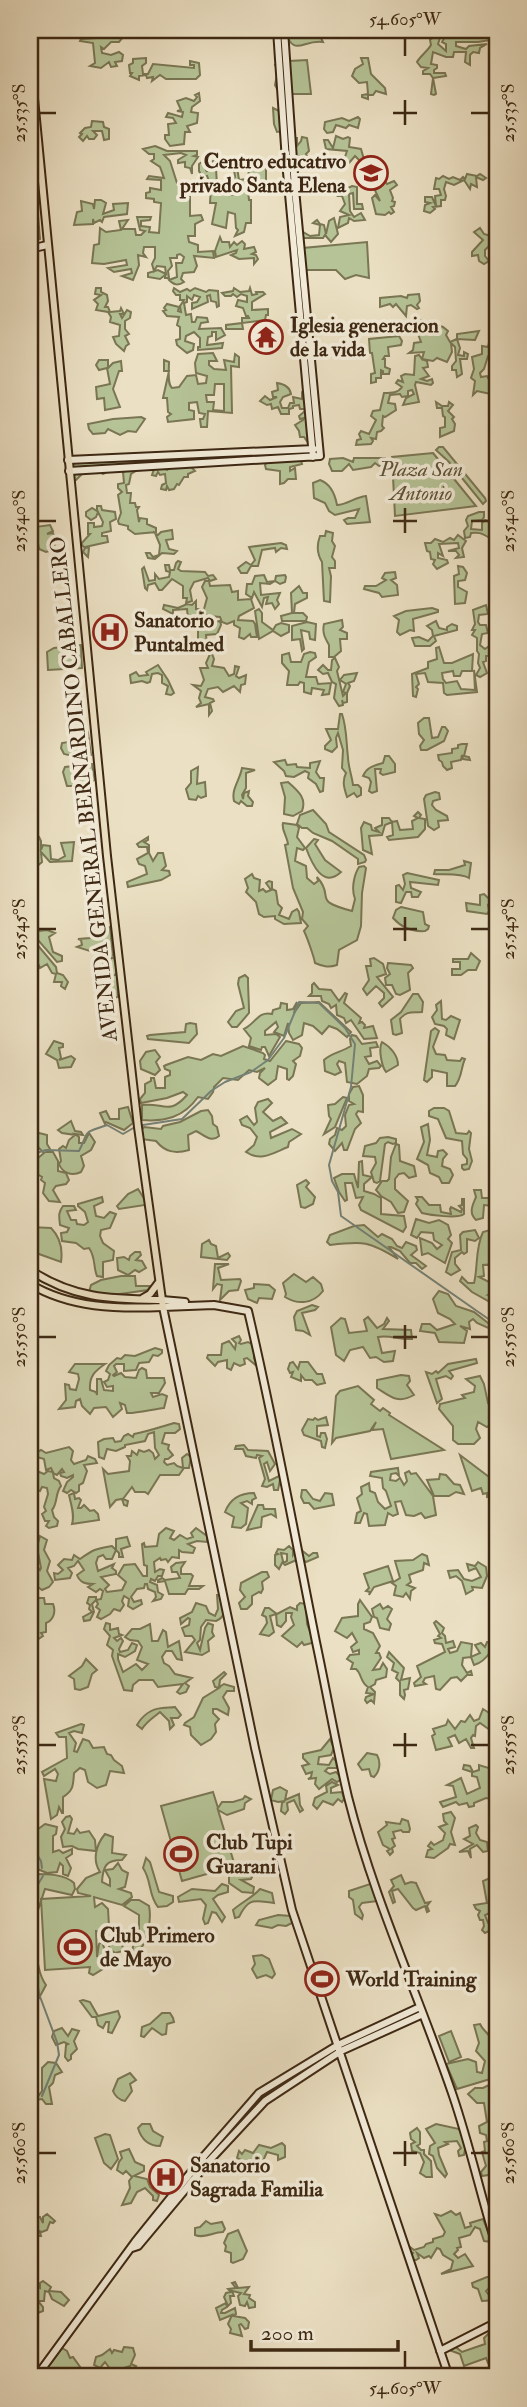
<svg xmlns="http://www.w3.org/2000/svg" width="527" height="2407" viewBox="0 0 527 2407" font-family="'IM FELL Double Pica',serif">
<rect width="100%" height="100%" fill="#ebe0c3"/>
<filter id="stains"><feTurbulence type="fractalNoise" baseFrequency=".00286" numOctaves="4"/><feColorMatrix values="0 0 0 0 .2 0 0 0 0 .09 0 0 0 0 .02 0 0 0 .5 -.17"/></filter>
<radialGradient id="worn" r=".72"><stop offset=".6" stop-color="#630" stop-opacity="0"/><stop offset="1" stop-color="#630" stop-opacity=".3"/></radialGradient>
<path fill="#b5c396" stroke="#7a7654" stroke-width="2" fill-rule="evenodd" d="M278 30H313L314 35 319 34 323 42C302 39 295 59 284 30L280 33Z
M455 30H470L469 32 473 36 484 33H497V39L478 42H456V46L466 49 469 46 487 44 480 48 479 53 473 52 470 55V65L465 62 466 52H454L453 57H446L433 52 431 64 437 65V68L434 70V73H445L446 76 433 78 436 94 434 95 431 94 433 78 430 74H423V71L428 68 421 67 417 62C421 55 427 52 431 45L430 40 435 36 440 38 438 44 446 51V44L442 42 448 31H453L456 37 458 34Z
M118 34 124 36 119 42H111L104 49 101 47 102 53 111 55 119 52 123 55 122 61 115 62 117 66 111 67 109 62 101 68 90 66 95 63 93 43 80 41 81 39 112 37Z
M146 58V63L142 66 143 74H148L153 64 194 68V65H190V61L199 63 200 75 196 79H166L160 75 152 81 153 77 147 78 146 75 139 76V80L130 76 132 73H130L129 65 133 63V59Z
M282 58 288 138H297V146L301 141 302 137 307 138 309 151 306 154 309 160 306 162 300 157 290 156 289 152 292 147 282 145 283 131 277 132 274 124 273 108 281 112 282 107 278 102 281 96 275 85 278 70 275 65Z
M361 58H368L371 74 385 88 386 94 376 91 373 95H368V99L362 97V95L368 94 367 82 359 83 352 76 355 69 363 64Z
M307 60 311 94H292L291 97 289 61Z
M199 93 200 101 192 107 191 112 198 113 197 123 187 126 190 132H185L184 144 170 146 165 139V135H169L168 124 176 123 173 118 166 117 168 113 182 117 183 112 177 111 181 110 177 101 186 98 194 101 197 97 195 95Z
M358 117 360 119 358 128 349 125 346 128 336 125 333 132 327 133 324 129 325 122 342 118 349 121Z
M92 121 103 122 104 127 109 129V139L104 140 102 131H93L97 135 94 139H89L87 136 83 141 79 137 82 134 80 133 85 128 91 127Z
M336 136 343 139 348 137 350 138 349 147 361 149 365 163 364 169H359V160L355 156 349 163H345L344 160 347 151 326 149 324 140H328L333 148Z
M155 146 167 151H197V155L194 156 198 157 192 166V174L190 168 185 167V162L178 163V160L186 155 181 153 164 155 170 161 177 183H186V196L190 197V216L201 215 203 220 195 224V236H188L189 242 198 245V252L213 251 214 258 194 256 197 266 194 272 183 273 181 279 184 282C178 286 174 285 169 280L177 277 176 263H182L184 257 180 254 177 255V258H170L172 266 168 271 169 278H165V275L160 279 148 277V273L158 270 166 274 165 267 157 266 154 271 152 264 155 258V247H144L143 253 146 257 138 255 139 265 133 280 122 276 132 273 131 269 114 272 108 268 127 265 126 260 104 264 92 263 94 245 99 244 100 228 106 232 121 230 119 221 128 220 122 229H135L136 235H141L145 231 140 230 137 217H151L150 220 141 221V226L150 227 149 232 159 233 161 203 154 202V199L146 198V193L150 192V188L161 190V180L147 179 149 176 164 178 160 167 151 161 154 159V154H149L143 149Z
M235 159H239L241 166 237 167 239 180 246 179 248 189 249 164H266V191H248L249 200H251V223H246L244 232 235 236 238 230 236 228 235 214 228 212 226 228 212 224 216 203H210L211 186 207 176 202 177 199 171V164L202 162 207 172 206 166 213 161 218 162 221 168 216 169 217 184H223L229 189 230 195 237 194V188L230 180 235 177 234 169 229 167 230 163H235Z
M30 169H34L40 239 30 241Z
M467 174 477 176 480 174 486 178 483 180 476 177 477 187 471 184 470 189 464 180 454 185 446 182 444 189 446 196 445 200H441V206L433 207 435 209 430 213 424 211 425 205 430 203 425 202V197H432L436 206 435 196 441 195 439 189H434L436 178 439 179 443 176 449 179 453 177 460 180 463 177 465 179Z
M384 180 387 184 394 181 397 185 390 190 393 198 392 201 395 202 394 206 391 207 394 212 391 214 389 212 385 215 376 214 372 198 375 195 380 201 373 186 377 182Z
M352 186 357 187V204H362L363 209H354L353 193 349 194 350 211 354 217 361 213 365 220 354 221 349 218 348 223 338 228 340 217 349 215 340 211 345 204 342 196H338L340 192Z
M95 200H101L106 203 103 214 114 210 113 204 128 203 127 214 104 217 102 222 100 220 94 223 93 219V224L74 225 77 212 82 211 81 201 93 204 94 209Z
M334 218 338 234 331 242 325 235 323 238H303L301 234 303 232 310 236 319 235 320 225 313 223 317 220 320 224 324 225 326 234 329 221Z
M480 228 484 234 494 237 495 240 485 250V256L489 261 484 264 479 261 478 255 472 256V252L483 240 474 232Z
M220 237 222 242H229L230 247 234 242 237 245 242 241 245 244 244 249 254 247 256 252 252 254 256 255 258 259 254 264V258L239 259 231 255 236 253 237 250 216 257 215 251Z
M367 242 369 278 356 275 345 279 336 270H304L303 248Z
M96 288H101V292L107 295 108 301 105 307H108L110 312 120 311 121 308 124 314H120L122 318 127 310 131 312 130 318 125 321V329L129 334 125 336 129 344 126 346 124 351 116 344 113 337 119 336 120 325 110 322 111 317 108 312 96 310 98 304 94 300 101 295 95 294Z
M174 288 180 292 187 289 190 291 195 288 206 292 209 290 218 291 219 306 217 307 216 302 211 301 210 295 207 296 208 302 192 309V303L197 302 200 297 194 295 192 300 187 296V302L184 303 186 315 191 314 192 322H195L197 317 207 318 208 322 201 323 199 329 221 328 225 335 216 340V332H212V336L208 337 207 345 223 343 222 348 198 350V347H200V338L194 332 186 336 185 341 194 344 193 350 187 353 177 345 176 340 180 339V327L177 325 179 317 167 316 163 311 166 310 164 308 167 304 179 307 178 311 181 312 180 306 184 300H180V295H176L173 291Z
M234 288 240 292 249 291 250 288 252 295 257 294 256 292H263L265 294 252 302V310L268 309V315H266L265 320 242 323 243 329H226V325L242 323V318H249L248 316H246L243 308 236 306 238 300 247 302V296L241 294 237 297 233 294 231 296H225L222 293 233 291Z
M419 294 420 301 417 305 419 308 417 309 411 305 407 306 406 316 396 304 393 307 390 304 380 307V298L401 296 407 298 408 295Z
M421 320 443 327 448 331 446 335 450 342 457 339V334L479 331 475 340 457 339 460 348 458 355 464 356V352L468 354 467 359H460L462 374 457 377 456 370H452V366L456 361 455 347 451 343 452 352 447 362 437 358 433 361 422 359 427 361 428 367 423 368 429 376 421 379 427 381 432 379 433 383 431 385 416 382 415 385 419 402 403 405 406 398 414 394 412 390 408 391V396L402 397 400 394 390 395 388 403 395 404 396 410 385 417 383 416 382 426 384 428 381 431 377 432 376 439 371 438 373 441 371 444 356 445 357 440 361 439 359 434 361 431 369 434 376 420 371 416 373 411 380 410 384 393C392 393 398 393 402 387L396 383 398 380 403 382 401 376 405 374 414 375 415 356 419 355 422 359 424 352 409 353 413 350 414 343 421 342 418 334 421 330 418 326Z
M492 330 494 333 491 338 492 350H497V353L488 356 484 369 480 373 481 377 487 376 491 383 494 384 495 379 490 378V376H497V409L491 406 496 388 493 386 491 394 477 391 473 395 475 381 471 378 474 369 472 357 482 354V346L488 347Z
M399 336 402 341 401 345 388 347 389 356H385L383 359H385V367L390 369 389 374H383V371L381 370V378H376V382L371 383V374L375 373 372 353H370L369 339Z
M213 353 217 361H209V365L214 369 226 370 224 360 234 362 235 354 239 357V367L231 366 232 413 208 411 207 427H201L200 419H203L205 414 199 413 197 402 189 403V410L194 411V419L168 422 167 417 171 414 168 412 167 398H163L169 371H164V360L169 362C169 370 167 384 172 388L179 387 187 376 196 375 198 384 206 383 207 376 196 373 195 363 198 354ZM215 384H224V411L213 410 214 402H207L206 395H214Z
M99 360H108V368L113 363 121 361 122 371H119L113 389 120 407 105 410 104 398 97 399 96 387 110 384 107 368 99 370 96 365Z
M277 383C284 384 290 387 291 394L283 397 280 402 282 408H288L290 403H294L293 397 302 399V392L305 388 309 444 304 437H300L299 431 295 425 303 420 304 418 300 419 299 416 305 411 304 409H300L299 405 293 406V408L289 409V414H281L278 407 272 409 271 404 267 405 260 401 265 396 270 400 277 397H273L272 392 278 390Z
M436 402 442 406H448L449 402 453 405 448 411 454 417 452 419 455 424 454 431 440 437V428L445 427V417L443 416 442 408H437Z
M141 417 145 419 136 432 128 431 120 435 108 429 105 433 93 434 89 429 88 424 113 419Z
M439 447H443L485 498 486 501 483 504 449 462 436 450Z
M433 453 476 506 395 516 392 457Z
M163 456 169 463 106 468 107 472 103 474 99 471 83 473 76 480H72L68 460Z
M343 458 353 462 354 458H385V465L379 466 375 463 371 467 353 470 349 464 342 471H332L329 464 330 459Z
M301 460 302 464 290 467V471L295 468 296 479H288L284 483 280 484V471L266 469 265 465 267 462Z
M189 465 195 471 188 474V477H184L179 485 177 484 174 489 169 490 167 486 166 490 161 489 162 485 166 483 165 474 160 475 158 472 156 476 152 475 154 469 164 468 167 470 172 466Z
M127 470 136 471 131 474 129 484 126 485 127 493H131L130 503H135L136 507H139L137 510 139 522 140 518 147 519V524L156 528V532L135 534 128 529V526L119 524 118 521 121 513 118 495 122 492 118 488V484L124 483 123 472Z
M320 480C331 484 335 494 337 505 347 505 355 497 366 496L370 522 347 524 344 520 348 518H355L359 509 335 515 329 511 325 503 314 498 313 483Z
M97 506H101L102 510 115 512 116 519 110 522 111 531 102 533V536H107L108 542 85 547 89 548 88 557 83 552 85 548 81 544 90 534H88V523H94V527L102 526 103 522 98 512 96 517 91 520 86 516V512L92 508 97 511Z
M479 512H484V517L482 520 472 521 471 529 482 530V523L485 520 496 524 497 531 488 537C481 533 479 532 471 533L470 537 465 538 464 531 468 526 466 520 468 516Z
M50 525 53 531 47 534 53 533 56 540 53 550 46 552 39 549 35 527Z
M172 530 173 539 166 540 169 549 177 551 174 554 162 553 155 559 148 558 146 553H150L153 557 159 555 160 545 155 533 158 535 161 532Z
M326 531 333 533 332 541 335 546 332 557 335 561V568H329L331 576 330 602 324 601 322 562C317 554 317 544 320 536H325Z
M458 535 466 541 462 548 464 557 456 558 459 555 456 551H448L459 548 458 543 439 544 443 556 438 553V558L447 560 448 563 437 569 433 564 435 560 431 559 430 552 427 551 425 543H431L435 539 443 542 450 538 454 540Z
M281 543 286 545 287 549 281 548 276 552 275 548 262 550 258 566H251L247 573H241L238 568 246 562 251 565 255 560 249 547Z
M178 561 181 562 178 569 181 571 205 572 208 576 213 575 216 579 210 581 208 578 194 582 190 590 192 601 186 603 187 598H183V586L172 579 162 590H159L155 583 148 585 147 590 145 588 142 569 144 567 149 581 155 580V574L159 579 169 577 170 572 166 571 165 565H169L170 570H174L176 563Z
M458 566 463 567 467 573 465 580 458 581V587L467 592 465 603 455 604 454 576 459 574Z
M395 572 396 578 391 580 397 585 398 595 382 597 379 593 364 589 365 586H376L386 580 382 578 385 573Z
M264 575 267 582 275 581 276 576 285 575 286 577 285 582 280 584 275 581 270 584 260 583 261 595 280 593 277 600 279 604 275 609 272 603 266 604 268 597 264 598 262 607 254 592 252 598 246 594 247 584H252L255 576Z
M205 581H209L210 586 230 585 232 592 238 591V600L251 599 254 608 239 616 238 620 253 621 255 624 257 637H251L250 634 244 639 239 637 240 628 234 625V621L227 624 222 622 220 617 209 616 200 611 198 620 209 625 210 623 220 621 221 625 217 634 206 635 207 645 201 647 198 644V627L192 623 191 618H188L187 609 173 610V614L163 609 164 605 178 608 187 604 192 605 196 601V609H204L207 598 202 587Z
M299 586 303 593H307V598L295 604 294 613H303L307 617 306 621H282L281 616 292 613 291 593Z
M486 605 488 614 479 615 478 622 480 625H486L488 633 482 634 480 645 485 649 492 644 495 646 489 656H486V661L483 662 487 673 480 677 476 675 480 668 478 663 479 654 477 651V638L472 635 475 630H472L475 624 473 610Z
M432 608 438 610V612L413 619 414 631 410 630 400 635 397 632 399 620 394 616 406 611Z
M259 609 262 613V622L273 630 276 625 281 623 289 625V632L281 636 273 631 259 639 255 611Z
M342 620 343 627 340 630 347 633V639H340L341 651 334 657H329V645C325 638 322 633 324 624Z
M436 621 439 628 447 630V627L452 624 457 626V630L434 636 436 641 430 646H415L412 638 419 637 428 641 433 636 432 630 427 626Z
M307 622 316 624 315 640 310 639 309 632 301 630 304 649 302 651 300 639 292 640V626Z
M81 645 82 668 48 670 47 652 54 648Z
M439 647 444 663H452L473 654 472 671H462L460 676H454L453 671 442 673 443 679 446 683 457 681 461 689 475 690 474 670 477 692 447 695 444 693 443 683 428 682 425 673 416 674 419 684 416 687 418 689 416 697 413 696 412 674 428 668V662L437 659 436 648Z
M310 652 315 653 316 657 309 662 306 677H316L318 684 331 683 329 694 322 695 324 690 312 688 311 694 304 692V683L300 682 298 685H287L289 671 282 663V655L289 653 291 662H301L304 654Z
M210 654H212L214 659 212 666 224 668 229 676 234 674 235 666 239 667 236 676 239 678 246 675 245 684 241 685 240 692 234 686 223 692 218 687 208 689 205 697 213 699 214 701 210 703 212 711 209 715V704L196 707 201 703 199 698 201 691 193 685 201 686 204 680 200 668H208L206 663Z
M335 658 339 667 337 671 343 696 346 693 343 692 346 684 340 680 344 675 357 673 354 681 348 683 350 686 347 693V702L343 703 342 700 343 705 339 706 334 698 336 684 332 682 328 673 323 674 318 670 323 665 328 670H331L332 660Z
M158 665 168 680 174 693 171 695 166 694 168 686 162 683V675L158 673 152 674 150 682 147 683 142 681 131 683 130 675 136 672 139 676 148 675 146 672Z
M340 714H342C347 729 346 741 348 757 348 766 352 776 353 785H358L361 788V795L357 797 354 793 347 797C344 788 342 781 346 773L342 768 343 750 338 733 336 738 337 747 332 752 325 749V746L331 740 326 729H338Z
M424 718H429L432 738 438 737 442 727H445L448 731 444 741 427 750H421L420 746 424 740 419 734 418 723Z
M88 733 91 755 77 757 64 754 61 748 62 743 80 740Z
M462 744H467L464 756 469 757 470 760 463 759 462 755 461 760 451 762 452 768 447 770 443 766 442 762 439 760 438 755 452 753V749L458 748V745Z
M385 756H389L395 764V772L383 775 380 773 381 769H375L377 791 372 793 369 791 371 782 369 778 363 776C367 767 373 766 383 763Z
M285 760 287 765 296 764 297 767 310 768V763L320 761 316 772 320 778H324L323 791 320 792 316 784 308 778 309 773 305 771 294 777 286 776 284 771 274 762Z
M92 764 95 780 76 788 73 786H67L63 772 65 767Z
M198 767 197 784 205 782 206 796 201 798 198 796 196 800 189 799 186 789 191 783V771Z
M242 768 255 770 246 773V788L242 795 243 799 244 793 249 791 248 796 253 802 252 806H247L241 801 239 804 234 801C231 789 240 780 242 768Z
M288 782C298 791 307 798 302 811L293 816 284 814 285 797 281 783Z
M435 792 439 793 440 799 433 801 432 805 436 810 447 816 448 820 438 821 439 827 434 830 428 826 424 799 426 795Z
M313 810 326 824 329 832 364 855 366 860 365 862 358 864V859L332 841 313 833 307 828H302L297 824 300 815Z
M418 812 421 815 419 818 425 819V829L418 837 389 840 387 837 393 835 392 822 385 825 382 835 369 836 372 854 363 850 361 828 364 822 371 825 372 830 379 832 375 828 382 825V818H389L392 822 397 821 400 830 413 829 412 821 418 818 414 816Z
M283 823 297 825 299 828 297 837 305 848 303 850 297 848 295 861 306 866 307 878 314 884 318 881 317 877C336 898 310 900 352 911L355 899C351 889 354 875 359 867L364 866 366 868 362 893 361 926 357 940 339 950 337 965C328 968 322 966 315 963 314 957 307 937 304 931L308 926 302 919 303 912 293 888 285 845 288 844C287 836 281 829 283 823Z
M148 837V840L144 842 149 845V853L153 861 158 853H163L166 866 162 870 169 871 170 875 161 880 128 887 127 882 147 874 145 866 139 864 137 859 148 853 147 847H139L137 844Z
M34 838 39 837 41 841V850L43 845 50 846 51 859 58 860 65 856 61 843 74 842 72 861 50 862 41 852 42 862 30 872V842Z
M314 839 318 840 315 844 325 860 341 872C323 889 312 864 306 848Z
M464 861 471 863 469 878C461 873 444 875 434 874L435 870H449L465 865Z
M407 873 439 880 438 885 410 882 411 888 421 892 418 897H412L411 892H406L401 903 396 902V886L399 885 403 890 405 884 403 875Z
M252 874 254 878 260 880 259 891 263 889 266 892 271 890 266 883 269 881 272 882V889L276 891 278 904 282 908 279 915 289 919 292 912 297 909 299 912 301 923 284 924 275 919V916L264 917 259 914 256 902 246 892 248 888 245 879Z
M484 894 488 898 497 901V906L488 905 489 911 487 914 467 911 466 903 480 905V895Z
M401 907 423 912 425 924 429 926 428 929 425 931C412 932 402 928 393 918L396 910Z
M110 927 113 955 106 957 101 947 93 952 77 947 82 945 81 940 78 939 90 938 93 929Z
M47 930 55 933 49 937 53 952 62 956V961L57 962 31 932Z
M30 936 56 967 57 973 63 975 68 982 65 989 61 986 62 982H54L56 974 52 973 47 964 40 968 36 959 32 957Z
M471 953 480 961 476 970H468L461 975H452V969H460V962H453V959H468Z
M114 957 117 972 115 975H117L118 997 113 998 108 996 102 984 95 980 100 972 113 975 104 968 103 962Z
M374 958 383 964 386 974 377 977 393 997 382 1007 379 1003 384 998V993L376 986 367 995 363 989 369 980 366 966H371L370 959Z
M388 963 411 965 413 968 408 973 410 990 400 995 396 994 392 985H386L385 978 390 974 387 968Z
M245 975 248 978C248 991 249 1001 249 1013L237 1027H232L228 1022 236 1011 244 1008 238 984 239 978Z
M314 983 319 989 331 990 339 1001 345 993 347 994 344 1003 361 1018 359 1023 362 1022 365 1025 364 1028 373 1026 377 1038 364 1039 351 1020 346 1023 344 1018 337 1015 336 1005 331 1008 329 1004 322 1001 321 996H309L312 993V985Z
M413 994H418L423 1002 422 1012C413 1013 407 1010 400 1019L402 1033 396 1035 393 1034 391 1020 401 1012Z
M441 1001 442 1019 446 1020 451 1016 460 1020 454 1039 446 1035 447 1029 444 1026 435 1024 432 1017 437 1010 436 1005Z
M297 1002 294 1013 301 1003 319 1002 351 1032 347 1037 337 1029 329 1026 322 1034 313 1026 304 1023 302 1035 293 1040 289 1033 288 1023 284 1036 274 1032 278 1027 276 1022 265 1031V1035L276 1034 280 1037 269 1056 265 1047H262L261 1050 249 1046 251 1038 244 1029C256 1023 258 1011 272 1014L273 1010 280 1008 281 1003 287 1004V1010L293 1009Z
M190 1023 196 1024 197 1034 189 1043 148 1039 147 1036 150 1035 185 1032 186 1024Z
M435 1028 439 1031 433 1047 436 1054 445 1055 447 1060 460 1061 462 1058 465 1059C461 1067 462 1078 455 1086H447V1073L432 1070V1077L427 1082 424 1080 431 1031Z
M352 1035 356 1036 362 1044 376 1042 378 1047 370 1048 371 1056 365 1057 369 1064 377 1061 381 1066 379 1068 369 1069 367 1076 357 1084 347 1082 345 1063 339 1061 337 1064 341 1072 335 1075 325 1071 324 1060C331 1053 342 1052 351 1046L350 1039Z
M54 1041 63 1044V1047L59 1048 61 1058 59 1060 71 1056 75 1059 71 1067 59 1068 57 1060 46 1054Z
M286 1041 299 1044 302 1048 300 1056 293 1061 296 1064 293 1076 289 1080 287 1079V1069L278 1066 276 1079 268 1085 259 1078 260 1073 265 1068 257 1072 249 1070 238 1080 223 1078 214 1087 213 1092 208 1099 198 1097C184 1117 165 1122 142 1120V1105C163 1102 169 1116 187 1095L183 1092 167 1098 141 1103 140 1099 145 1093V1084L151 1081V1078H154L156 1088H165V1077L170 1075V1071L165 1069 164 1066 166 1065 188 1057 201 1060 213 1054 221 1056 243 1046 263 1053 265 1055 264 1059 270 1061Z
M382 1042C391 1047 398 1056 398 1065L386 1072C382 1067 378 1049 382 1042Z
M155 1050 160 1057 156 1062 160 1070 155 1075 141 1069 140 1061 146 1052Z
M359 1086 363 1095V1112L358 1111 356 1114 361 1123 355 1129 347 1150H344L342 1143 335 1151 329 1144 330 1139 335 1135 337 1128 342 1130 346 1126 345 1115 349 1105 354 1104 349 1101V1094L353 1087Z
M343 1097 347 1098 335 1127 324 1134 331 1119 329 1116 328 1105 335 1104Z
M268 1099 272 1103 263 1112 273 1121 281 1117 287 1123 270 1132 271 1138 292 1129 301 1134 289 1142 288 1147C273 1153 261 1162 246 1152L254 1145 257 1137 250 1128 242 1125 240 1120 247 1116 254 1125 257 1122 255 1108 258 1102Z
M128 1107 133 1123 124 1130 106 1122 105 1124 100 1113 106 1111 110 1119H119V1109Z
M434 1108H444L449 1111 456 1133 467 1134 469 1131 471 1133 469 1149 472 1161 469 1169 464 1170 462 1168V1165L467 1164V1159L463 1154 462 1141 446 1138 438 1119 429 1116V1111Z
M208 1110 212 1116 213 1124 217 1127 219 1136C211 1143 204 1135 196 1131L188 1135 189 1150C175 1154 165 1152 156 1141L141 1139 142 1129 144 1127 161 1129 163 1126 180 1122 201 1111Z
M71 1121 75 1131 81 1132 83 1135 75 1134 79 1137V1143H84L89 1133 95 1142 91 1150 81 1156 84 1166 81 1172C71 1177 62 1172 59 1164L61 1161 59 1149 63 1146 66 1148 69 1140 75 1135 62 1133 58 1130Z
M428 1124 430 1140 427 1155 437 1157 438 1151 443 1150 447 1154 443 1159 442 1166 450 1169 453 1175 449 1183H442L439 1177 430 1173 428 1165 417 1159 424 1142 421 1127Z
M39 1133 47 1135V1144L50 1149 46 1152H53L58 1161V1171L66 1173 69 1180 66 1184 56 1186 53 1190 60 1202 49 1201 43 1193 45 1183 41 1180 42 1177 30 1170V1157L37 1159 44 1153 38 1147 30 1152V1135H33L35 1139Z
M388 1137 396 1139V1143L393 1144 388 1142 385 1144 380 1181 377 1183 374 1182 371 1172 376 1163 375 1157 363 1156 365 1146 376 1143 380 1138Z
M396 1144 399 1145 400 1161 414 1166 416 1176 409 1178 404 1173 399 1174 395 1179V1189L408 1201 404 1212 398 1213 391 1202 381 1196 376 1190 382 1181H387L389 1179 391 1157Z
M362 1161 363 1175 372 1177 364 1184V1191L374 1194 381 1198V1214L404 1216 406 1227 403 1232 361 1210 359 1205 363 1197 356 1198 352 1183H345L347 1200 345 1201 339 1192 334 1178 342 1174H354L358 1188 359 1162Z
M306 1180 309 1183 306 1187 315 1197 313 1204 305 1208 301 1207 297 1185Z
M138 1189 145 1200V1205L119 1209 117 1206 128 1194Z
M474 1190H481L482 1198H496L497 1204 494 1206 484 1205 483 1218 476 1220C468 1213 473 1204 476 1197Z
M102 1197 103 1202 94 1206 96 1216 104 1218 110 1212 116 1214 110 1228 101 1230 100 1236 103 1243 114 1251 113 1260 103 1262V1277L97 1276C93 1267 96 1258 89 1248L84 1249 76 1243 62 1241 61 1233 67 1232 69 1228 60 1225C59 1216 58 1213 63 1206H74L76 1210 67 1211 71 1220H76L77 1224 84 1225 88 1222 85 1212 78 1206V1204Z
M416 1197H422L429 1205H440L441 1212 451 1214 450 1209 451 1207 461 1212 462 1209 459 1206 462 1205V1199H464V1214C458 1219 430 1215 422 1213L416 1204 418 1200Z
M416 1219 429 1223 439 1220 448 1225 451 1235 448 1239 452 1243 445 1263 428 1253 422 1255 420 1238 432 1243 437 1249 442 1245 434 1240 433 1233 421 1232 417 1238 411 1235Z
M364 1225 378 1237 382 1234 392 1239 397 1246 402 1248 406 1242 416 1246 417 1250 411 1255 426 1266 422 1269 416 1263H410L400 1251 391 1247H389L398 1259C369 1241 363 1241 330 1245L327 1242 330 1235 354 1226Z
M30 1227 51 1228C60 1237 63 1248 61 1262L36 1253 30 1259Z
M497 1228V1274H494L493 1281 490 1282 489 1266 496 1264 483 1265 484 1276 479 1277 491 1283 492 1293 488 1295 497 1297 490 1302 472 1292 460 1281 462 1277 468 1283H474C478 1268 475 1248 483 1232Z
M475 1230 479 1238 475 1241 467 1239V1252L464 1254 462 1252 455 1258V1264L460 1270 451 1275 446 1272 452 1252 461 1250 460 1235 463 1232Z
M209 1240 211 1244 216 1246 218 1258 228 1253 230 1256 227 1260 201 1257 202 1244Z
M135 1252H140L141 1255 136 1260 142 1261 146 1268 139 1272 135 1270 128 1275 118 1270 117 1258 124 1257 129 1260 130 1256Z
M215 1264H229L218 1268 221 1280 240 1279 241 1281 238 1290 229 1291 220 1300 222 1285 217 1284 213 1289Z
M294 1274 306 1282 313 1277 321 1284 323 1291C313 1304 298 1305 285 1297L286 1294 283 1283Z
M121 1276H135L136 1286H150L148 1290 106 1296 89 1292 91 1285 101 1280Z
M254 1284 269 1285 275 1290 272 1299 259 1298 257 1303 248 1299 245 1290 254 1288Z
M439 1291 448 1294 456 1306 474 1312 497 1330 495 1331 477 1323 473 1319 469 1322 470 1329 460 1326 467 1331 464 1343 439 1342 435 1333 420 1331 422 1324H430L437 1330 455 1324 450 1319 438 1313 433 1299Z
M312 1305 318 1307 315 1310 302 1313 310 1335 303 1331 296 1330 294 1317 297 1311Z
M368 1317 377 1328 384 1324 387 1318 389 1321 383 1329 411 1330 412 1339C399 1340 391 1335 378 1337L382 1353 395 1351 393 1361 384 1362 376 1357 370 1358 363 1347 350 1350 344 1361 336 1355 331 1327 341 1318 345 1319 349 1333 367 1331 364 1320Z
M239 1336 241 1340 239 1343 241 1344 248 1342 255 1346 254 1358 258 1367 247 1358 244 1359 245 1364 240 1366 234 1363 231 1370 227 1368V1360L218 1362 215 1366 207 1358 208 1355H221L222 1344 229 1341 235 1349 236 1343 232 1339Z
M155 1348 162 1350V1353L158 1356 153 1355 149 1362 139 1363 136 1370 124 1371V1364H116L114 1366 117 1372 113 1375 114 1376 121 1373 125 1377 136 1378 139 1370 142 1368 146 1370 147 1378H164L165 1383 159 1393H151L153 1397 162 1394 167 1396 164 1408C154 1409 134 1414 127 1413L125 1405 120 1403 122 1409 113 1417 106 1407 94 1408 90 1414 82 1406 80 1399 76 1401 75 1407 59 1409 66 1400 65 1384 69 1385 70 1389 76 1390 79 1379 78 1374 69 1372 75 1364H105C95 1371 89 1376 90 1390L96 1392 97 1395V1379H101L104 1390 113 1391V1386L107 1387 104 1382 108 1380 110 1374 106 1371 109 1365 117 1358 121 1359 125 1355 135 1356Z
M476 1359 477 1363 449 1371 453 1376 451 1379 446 1376 436 1379 442 1399 437 1403 426 1372 432 1374 436 1371 438 1373 448 1364Z
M293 1362 298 1369 300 1362H308L317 1374H322L325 1383 317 1385 312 1380H305L301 1375V1381L291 1377 293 1372 290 1373 288 1369 290 1363Z
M401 1375 409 1376 410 1381 407 1385 414 1395C398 1404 391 1397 377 1388V1380Z
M480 1376 484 1384 488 1403 494 1401 497 1407V1420L489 1418 490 1425 487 1427 478 1422 476 1429 480 1438 474 1444H458L453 1440V1426L439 1409 440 1404 465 1398 462 1395 474 1392 475 1386 466 1379Z
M358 1386 374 1400 371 1404 380 1411 383 1408 390 1413 389 1415 444 1450 391 1459 383 1429 372 1430 376 1422 370 1431 336 1438 332 1443 336 1396 340 1391Z
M326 1417 328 1425 317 1426V1436L320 1437 321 1433H325L327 1439 325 1448 322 1447 321 1441 304 1435 302 1430 308 1419 313 1420 315 1418 318 1420Z
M174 1423 179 1424 180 1429 175 1433H165L162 1443 169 1445 168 1449 173 1455 168 1459H165L164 1462 167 1465 174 1463 177 1466 183 1468 182 1458 187 1454 191 1457 189 1468H184L179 1475H160L148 1494 145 1492H135L132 1487 123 1499 128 1501 127 1506 124 1505 122 1499 116 1500 110 1507 103 1469 108 1474 129 1471 130 1461 127 1456H131L132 1451 137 1455 139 1450 144 1452 149 1450 153 1453 155 1459 159 1455 155 1448 154 1432 148 1434 145 1441 125 1445V1447L116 1451 107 1449 104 1459 99 1457 98 1442 104 1439 113 1438 115 1442 121 1441 124 1436 128 1434 133 1437 134 1434C149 1431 160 1427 174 1423Z
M244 1445 248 1450 268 1451 275 1464 270 1471 267 1462 264 1464 269 1481 281 1475 278 1490H274L273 1484 267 1487 262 1486 265 1479 259 1458 262 1456 257 1455 256 1458 246 1456 243 1449H235L236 1446Z
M69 1447 73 1451 71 1460 74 1464 86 1460 88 1456 95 1459 97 1463 84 1465 87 1471 83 1483 79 1485V1491L76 1493 71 1490 67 1493 63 1491 67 1482 73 1477V1475L67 1478 61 1476 60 1473 64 1472 62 1469 57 1475 53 1473 54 1478 59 1481 61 1486C55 1493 58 1503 52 1510L54 1517 58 1521 57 1526 49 1528 46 1526 49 1521H45L42 1514 46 1511 44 1507 48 1494 47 1488 42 1487 40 1491 37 1490 33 1493 30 1492V1473L37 1471 44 1474 48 1471 53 1472 51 1468 46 1470 44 1459 37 1457V1452L41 1450 46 1453Z
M460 1455 497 1483V1496L494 1498V1495L487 1497V1493L483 1494 481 1488 472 1491Z
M398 1468 399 1476 396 1473 391 1474 390 1480 396 1481 400 1478 404 1485 407 1481 405 1473 409 1471 411 1474 416 1473 433 1496 436 1515 425 1518 421 1513 414 1516 406 1515 401 1501 395 1502 398 1514 393 1516 388 1513 385 1525 369 1526 367 1514 364 1513 360 1523H355L357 1513 361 1511 357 1498 362 1494 361 1487 369 1483 370 1491 375 1493 378 1502 385 1509 391 1506 386 1491 383 1488 382 1478 370 1476 371 1472Z
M440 1474 446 1475 454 1484 460 1485 464 1494 456 1492 449 1496H434L427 1480 439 1479Z
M302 1490H306L313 1499 320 1501 325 1493 332 1494 334 1505 314 1509 309 1503H304L301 1497Z
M74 1493 75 1499 79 1498 81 1500 78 1508H81L84 1505 90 1511 94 1510 98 1514 99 1520 72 1524C75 1515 71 1505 69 1495Z
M254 1493 256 1498 252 1500V1504L247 1501 241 1503 248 1508 246 1524 241 1528 232 1527 234 1517 225 1512C230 1499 240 1493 254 1493Z
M258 1505H263L264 1509H275L276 1517 271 1514 262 1517 261 1527 247 1530Z
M166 1528 174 1531 170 1538 174 1540 180 1535 187 1539 193 1537 191 1533 196 1528 207 1536V1542L197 1541 188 1544 195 1548 193 1553 182 1552 179 1550V1558L172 1557 168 1562 166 1559 161 1560 160 1558 154 1562 155 1572 160 1569 164 1570 162 1576H158L155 1581 151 1579 150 1582 157 1585 158 1592 163 1595 161 1599 153 1601 156 1597 155 1592 148 1589 147 1584H145L144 1588 137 1589 131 1597 134 1602 141 1600 142 1604 133 1609 128 1606 129 1599 124 1596 122 1601 124 1605 120 1611 114 1609 110 1614 101 1619 97 1617 100 1610 96 1607 98 1604 96 1600 92 1604 94 1612 90 1620 84 1621 83 1617 92 1612 89 1609 90 1605 87 1603 89 1597H96V1600L101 1599 103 1591 100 1589 96 1592 88 1587 93 1584C86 1584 80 1583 77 1575L84 1570 78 1561 74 1566 68 1568 72 1573 70 1578 55 1580 54 1573 58 1574 63 1570 58 1565 64 1559 72 1560 74 1555 80 1559C94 1549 95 1549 112 1546L116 1550V1539L127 1537 130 1546 121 1549 123 1557H119V1553L116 1550 112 1559H106L103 1555 98 1557 96 1563 98 1571 114 1564 112 1568 116 1571V1574L101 1577 109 1585 105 1589 107 1592 122 1590 126 1582 118 1575 124 1565 135 1564 143 1576H147V1566L144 1565 142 1544 144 1543 145 1547 157 1546 159 1534Z
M40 1536 47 1540 44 1550 50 1561 47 1571 53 1582 49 1587 42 1590 38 1587 32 1588 30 1595V1565L33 1568 38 1567 40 1570 41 1568 37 1547Z
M289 1546 293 1550V1555L297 1549H300L309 1556 313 1553H317L318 1557 306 1562 301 1558 285 1565 283 1563 287 1561V1554L281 1553 283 1561 279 1569 275 1565V1555L278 1554 276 1553 278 1549 284 1550Z
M422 1554 427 1556 429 1565 424 1563 423 1570 409 1575 411 1582 407 1585 415 1588 411 1591 410 1599 406 1593 403 1597 394 1595 396 1586 392 1583 400 1578 395 1561 413 1560Z
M185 1562 181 1568V1574H191L193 1576 189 1586H203L199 1589H188L185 1594H169L165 1581 158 1582V1580L162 1578 165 1580 180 1578 177 1572H172L171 1567 176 1563Z
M478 1562 486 1567 487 1576 482 1588 472 1587 473 1590 466 1594 462 1581 456 1576 450 1578 448 1571 458 1570 464 1579 472 1581 481 1577 476 1568 469 1571 467 1564 475 1566Z
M388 1566 393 1581 374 1587 369 1595 370 1592 366 1591 369 1588 364 1574Z
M262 1572H267L269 1577 262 1582 263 1589 261 1593 259 1592 252 1596V1604L247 1609H241L239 1603 245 1597 240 1590 241 1583Z
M217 1595H221C224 1606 228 1616 216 1621L206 1620 201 1627 200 1640 197 1643 200 1650 205 1628 208 1623 213 1625 212 1632 214 1636 208 1641 209 1651 202 1655 185 1652 195 1640 192 1636H185L182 1628 189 1625 190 1619 188 1618 181 1624 180 1618 192 1612 196 1603 206 1606 209 1613 215 1616 218 1609Z
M39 1598H44L45 1604H53C56 1611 54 1620 46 1623V1632L41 1633 43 1636 37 1640 35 1635 30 1637V1623H36L35 1608 30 1610V1604Z
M360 1600 372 1617 370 1622 364 1624V1629L373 1633 380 1646 376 1653H379L381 1658 373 1670 380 1669 383 1663 387 1669 386 1677 376 1680 375 1684 370 1687 375 1692 374 1703 371 1700 367 1703 365 1700 366 1697 374 1694 366 1693 368 1687C360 1682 362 1674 356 1669H351L353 1663 347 1659 350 1655 359 1654V1650L353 1652 351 1647 357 1642 352 1633 347 1638 335 1631 342 1618 358 1616V1604Z
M300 1603 306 1604 307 1624 313 1639 312 1643 304 1645 302 1642 297 1647 282 1636 294 1625 291 1617 292 1613H286V1621L281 1627 277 1625 276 1614 270 1616 274 1632 269 1636 260 1634 267 1623 266 1617 262 1615 265 1608H269L277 1614 290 1607 297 1610V1606Z
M380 1604 383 1609 388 1606 392 1609 387 1619 391 1624 389 1630 380 1628 377 1618 374 1617 372 1609Z
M436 1621 444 1628 442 1633 445 1636 446 1643 453 1641 455 1647 448 1649 450 1653 457 1651 461 1642 472 1644 471 1657 480 1653 475 1645 481 1643 485 1647 487 1642 497 1643V1650L491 1651C487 1657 482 1663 474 1665L471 1657 463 1658 462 1665 467 1673 471 1671 472 1675H467L461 1681 457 1677 451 1678 440 1690 436 1689 434 1676 425 1678 423 1682 426 1684 415 1686 414 1683 421 1677 417 1666 445 1652 442 1644 435 1643 434 1640 441 1638 438 1636 440 1634 434 1623Z
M106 1623 110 1624V1630L118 1628 119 1634 122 1635 114 1638 117 1641 121 1638 123 1641 119 1649 120 1652 128 1650 132 1643 137 1645 135 1651 125 1657 118 1654V1659L123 1672 136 1664 142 1670 148 1664 137 1660 142 1647 138 1641 130 1640 125 1637 132 1629H140L150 1624 152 1641H158L163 1630 166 1632 168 1647 179 1641 182 1660 177 1659 172 1651H166L162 1657 164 1663 169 1666 175 1674 192 1678 185 1683 189 1686 186 1692 180 1694 177 1692 183 1684 158 1687 153 1680H139L133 1685 132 1691 124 1690 112 1656 113 1650 107 1645 110 1636 104 1629Z
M389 1652 404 1668 401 1680 410 1678 408 1689 404 1690 405 1695 404 1699 400 1695V1682L396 1678 398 1673 392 1670 394 1663 387 1657Z
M86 1659 97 1670 92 1674 88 1687 80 1690 75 1689 74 1679 69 1676 82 1666Z
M224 1672 226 1674 220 1680 219 1687 224 1684 234 1687V1691H227L223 1697 229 1708 228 1715 217 1709H213V1713L219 1719 215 1724 216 1732 211 1739 201 1745 191 1735 190 1727 184 1725 185 1723 194 1717 203 1698 219 1688 215 1687 213 1681Z
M175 1707 181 1715 178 1718H171L174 1725 170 1729 169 1721 160 1712C153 1718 147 1721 142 1729L137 1725C142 1716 151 1709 162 1708 167 1707 171 1708 175 1707Z
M483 1709 494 1716 492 1720 496 1726 490 1730 480 1723 476 1726 475 1736 473 1735 471 1738 474 1748H471L466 1739 459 1743 455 1735 448 1738 452 1746 436 1750 432 1736 435 1734 433 1729 446 1725 448 1720 455 1729 461 1721 465 1722 470 1715 474 1721 479 1719Z
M81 1724 84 1725 82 1733 74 1731 69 1733 76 1743 74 1751 77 1752 83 1739 89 1741 93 1748 104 1747 107 1754 111 1755 114 1760 122 1766 124 1773 110 1771 106 1785 97 1788 88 1782 85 1770 80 1768 74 1773C73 1785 74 1790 63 1797V1813H62L59 1807 57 1815 51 1819 44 1779 56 1781 58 1774 55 1769 44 1776 42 1772 67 1758 66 1737H59L56 1733Z
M330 1739 334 1748 331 1755 319 1757 318 1764 329 1765 333 1758 336 1761 337 1768H328L325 1771 330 1774 336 1772 340 1776V1780L337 1782 332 1779 319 1789 315 1784 316 1778 308 1779 311 1777 312 1772 306 1774 302 1766 309 1764 303 1758V1754L321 1750Z
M493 1748H497V1779L494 1781 497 1787V1797L492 1799 486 1798 474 1803V1806L469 1807 467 1803 459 1805 456 1802 443 1807 440 1802 456 1797 453 1786 447 1785 461 1778 467 1794 480 1788 477 1777 472 1776V1772L463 1769 464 1765 470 1766 473 1772 479 1770V1765L495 1770V1754L492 1752Z
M367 1753 377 1755C381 1762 380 1771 374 1777L371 1776 369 1769 362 1770 358 1764Z
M332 1782 338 1785 331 1788V1793L342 1792 344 1799 342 1802 338 1799 333 1805 323 1801 317 1809 313 1805 315 1798 327 1792 326 1786Z
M280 1787 287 1791 285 1800 299 1794 300 1805 303 1810 300 1812 294 1800 287 1803 288 1810 285 1814 281 1811 282 1803 285 1801 278 1802 271 1800 273 1790Z
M213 1792 218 1808 222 1802H233L243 1799 245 1796 251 1799 245 1803 244 1809 227 1815 218 1810 235 1866 182 1881 161 1806Z
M451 1812 455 1818 451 1832 455 1845 450 1844 448 1848 434 1858 426 1857 428 1850 432 1849 428 1846 431 1842 434 1845 443 1840 445 1833 439 1827 447 1824 444 1821 443 1814Z
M70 1816 72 1819 68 1833 74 1834 77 1829 80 1833 89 1831 95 1840 96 1851 78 1849 72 1846 63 1847 61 1837 65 1829 62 1822 66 1817Z
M402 1819 408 1821 410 1829 409 1832H403L401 1830 393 1832 395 1838 392 1839 395 1846 392 1848 393 1852 390 1855 387 1851 390 1849 383 1845 378 1832 387 1825 386 1822 400 1824Z
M45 1824 57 1827 56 1834 53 1836V1852L59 1850 63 1853 72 1849V1854L66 1858 71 1868 68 1876 63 1874V1866L60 1863 57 1872 47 1873 30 1866V1835Z
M476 1825 478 1827 476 1833 480 1840 487 1842 488 1851 483 1852 477 1845 470 1849 471 1858 468 1851 459 1852 473 1844 464 1839 470 1836 469 1828Z
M105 1834 113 1837 112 1853 126 1855 122 1860C106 1860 103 1866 102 1882L110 1886V1879L105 1870 113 1869 118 1863 122 1870 128 1873 125 1887 119 1889 131 1893 132 1897 122 1905 94 1897 95 1907 102 1903 108 1909 109 1926 104 1933 96 1931 97 1957 99 1944 102 1942 108 1959 106 1967 93 1975 89 1973 90 1967 45 1970 41 1899 91 1896 78 1893 77 1889 86 1878 100 1872C92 1860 96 1845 105 1834Z
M146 1858 150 1862 159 1892 173 1896V1902L167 1906 158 1907C148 1895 152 1881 143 1868Z
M240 1868 255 1871 251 1879 241 1880 254 1887 253 1893 242 1892 229 1883V1871Z
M34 1874C48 1874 64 1874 74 1883L75 1889 72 1895 45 1889 36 1916 30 1926V1876Z
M401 1875 405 1884 411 1882 416 1883 425 1903 430 1902 427 1906 429 1911 427 1912 425 1906 416 1910 413 1908 398 1889 392 1891 395 1902 393 1903 389 1892 394 1886 391 1880Z
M497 1875V1909L495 1916 492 1912 485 1915 488 1923 493 1924 495 1928 485 1933 482 1930 484 1926 483 1920H480L478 1915 480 1911 476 1909 474 1905 487 1903 483 1881Z
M222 1884 228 1886V1892L218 1895 213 1899 225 1917 222 1922 216 1913 212 1912 208 1923 205 1924 203 1919 206 1905 201 1899 179 1902 178 1897 192 1889 215 1891Z
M370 1884 373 1886 378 1901 362 1903 359 1907 363 1915 362 1919 355 1914 353 1900 349 1897V1891Z
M260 1889 272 1893 274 1903C256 1901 249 1896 239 1917L235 1918 233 1910C242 1902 252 1898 260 1889Z
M131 1900H139L149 1906C152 1921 147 1943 137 1954L132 1952 134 1941 122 1939 123 1951 115 1953 110 1949 108 1943 116 1932 134 1934 139 1931V1915L124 1906Z
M278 1915 291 1916 293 1919 292 1923 286 1926 278 1925 272 1928 256 1925 259 1920Z
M30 1934 36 1937C36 1953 37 1973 46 1985L39 1998 31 1992 37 1984 30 1950Z
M262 1955 269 1959 275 1974 272 1978 266 1975 257 1978 252 1969 255 1964 253 1956Z
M83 2000 90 2002 98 2016 118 2011 120 2017 112 2033 108 2032 109 2022H106L103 2028 98 2025 96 2017H92L80 2001Z
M162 2013H170L173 2018 174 2022 167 2024 166 2034 162 2035 152 2028 144 2037 141 2036 142 2027 150 2024Z
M480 2024C483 2031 488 2032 491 2039 494 2046 494 2055 497 2062V2077L457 2089 446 2064 468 2059 476 2062 477 2072 482 2073 485 2061 476 2051 479 2043 474 2025Z
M62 2028 68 2036 72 2029 79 2031 74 2041 77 2049 71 2055V2059L68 2061 65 2057 66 2045 68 2044 64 2042 56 2045 52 2037 54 2031Z
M451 2031 461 2057 449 2062 439 2036Z
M48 2062 56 2063 62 2072 55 2075 53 2083 49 2087 52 2104H46L42 2099 35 2100 36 2110 30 2112V2099H36L42 2091V2068Z
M130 2073 136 2080 130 2084 132 2091 125 2101C119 2100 115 2096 113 2091L118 2079Z
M497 2081V2100L495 2102 497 2104V2167L494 2174 482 2176 481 2172 486 2166 482 2152 485 2151 484 2142 487 2141 486 2135 480 2133 479 2126 487 2122 484 2103H477L468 2094 475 2088H483Z
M142 2124H150L153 2131 163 2137 160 2146C148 2146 141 2138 138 2128Z
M436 2124 459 2129 466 2144 464 2155 459 2156 458 2151 461 2148 457 2141 445 2142 448 2144 438 2148 439 2155 447 2174 445 2177 437 2168 433 2156 429 2154 430 2146 435 2143 426 2129Z
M417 2128 420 2132V2144L417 2146 421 2150H424V2154L431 2161 432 2177H426L420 2173 424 2162 420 2153 412 2151 411 2144 415 2142 411 2139 410 2133Z
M105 2134 110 2135 118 2159 111 2169 104 2163 95 2138Z
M282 2143 285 2146V2157L278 2160V2155L267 2152 263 2161 256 2158 253 2166 237 2158 239 2151 242 2154 245 2150 253 2153 259 2145 271 2148Z
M129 2149 135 2162 144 2166V2171L134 2176 147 2179 150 2187 159 2195 157 2201 153 2200V2196L145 2188 137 2192 131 2203 122 2205 130 2188 129 2181 132 2177 126 2171 123 2174 117 2170 119 2162 122 2158 120 2152Z
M451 2211 456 2215 460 2213 465 2228 471 2226 470 2223 483 2219 492 2242 484 2241 480 2229 475 2227 470 2235 459 2238 461 2247 457 2248 458 2250 454 2254 458 2258 465 2254 473 2266 441 2274 451 2269 453 2261 443 2255 440 2249 437 2248 431 2258 429 2256 424 2258 417 2253 419 2258 416 2260H412L410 2256 413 2253 409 2251 410 2247 414 2250 424 2247 426 2244 433 2242V2239L443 2236 445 2232 435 2214 441 2216Z
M47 2214 55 2221 53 2223 50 2222 47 2230 42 2232 36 2230 34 2233 40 2232 41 2236H34V2244L32 2245 30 2242 32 2239 30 2238V2218L35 2216 36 2227V2217H40L43 2223V2217Z
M206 2221 211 2224 222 2222 225 2229 223 2232C213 2232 204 2239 195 2235V2228L200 2227Z
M238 2230 247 2251 243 2259 233 2263 231 2262V2253L225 2251 226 2246 224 2243 228 2234Z
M487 2277H492V2283L497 2285V2289L491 2286 486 2291 489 2295 495 2296 497 2300 482 2301 478 2289 473 2287 472 2283Z
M43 2281 51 2287 49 2291 61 2292 69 2300 64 2306 52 2299 49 2292 45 2291 44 2301H38L43 2307V2311L35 2314 30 2305V2284L40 2288V2283Z
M235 2282 238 2288 249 2287 244 2294 250 2295 249 2298 255 2302V2307L249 2308 247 2302 245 2306 240 2305 238 2296 241 2293 232 2291 234 2296H230L231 2303 228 2306 224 2297 226 2293 231 2292 228 2289 236 2288 232 2283Z
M226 2303 227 2307 222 2310 221 2313H225L235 2308 236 2314 233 2316 245 2318 249 2322 248 2328 245 2329 241 2324 239 2325 242 2336 230 2333 231 2329 228 2324 232 2315 220 2320 216 2308Z
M489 2333 497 2336V2338L492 2341 490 2353 495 2358 493 2361 488 2363 486 2358 464 2366 460 2354 449 2350 453 2345 462 2352 485 2344 484 2338Z
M124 2347 133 2348 135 2355 131 2364 136 2366 130 2372 128 2370 130 2366 121 2369 123 2377H116L105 2362 100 2368 94 2365 96 2357 102 2355 110 2349 112 2353 114 2350 122 2352Z
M62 2348 67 2351 70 2358 73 2357 83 2371 90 2368 92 2371 90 2377 82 2375 61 2377 58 2371 49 2369 48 2366Z"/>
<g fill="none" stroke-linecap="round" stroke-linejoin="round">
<path stroke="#748176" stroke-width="2" d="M143 1125 182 1119 211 1091 225 1082 251 1072 268 1060 284 1038 299 1002 319 1003 345 1028 355 1044 351 1087 329 1165 332 1181 338 1192 341 1216 497 1325
M30 1155 46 1150 79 1151C90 1130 80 1134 107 1125L123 1134 135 1127
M30 1843 41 1861 42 1868
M30 1909 34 1891 43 1876
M30 1935 39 1994 57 2042 59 2055 42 2096"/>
<g stroke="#3e2813" stroke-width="10">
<path id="secondary" d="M277 30 286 161 313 457
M30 249 47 245
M68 460 314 449
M69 471 320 456 295 189 284 30
M162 1300 185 1302
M132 2248 138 2246 210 2160 265 2101 341 2051 423 2014
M440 2351 497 2322
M36 2377 135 2242 205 2155 259 2093 338 2045 420 2007
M449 2377 292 1910 255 1748 163 1307 214 1305 248 1311C274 1421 294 1532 316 1642 327 1694 336 1746 348 1797 374 1900 419 1996 453 2096 470 2146 481 2197 497 2248"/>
</g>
<g stroke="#3e2813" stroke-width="10">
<path id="primary" d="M30 57 107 856 138 1127 163 1307C117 1309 70 1308 30 1284
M30 1270C74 1299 111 1299 162 1300
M143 1298 150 1294 159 1282"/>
</g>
<use href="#secondary" stroke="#f2ebd8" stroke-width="6"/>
<use href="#primary" stroke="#ebe0c3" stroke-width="6"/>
</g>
<path fill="none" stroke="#3e2813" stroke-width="2.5" d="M405 38V56M405 100V125M38 113H56M393 113H417M471 113H489M405 508V533M38 521H56M393 521H417M471 521H489M405 917V941M38 929H56M393 929H417M471 929H489M405 1325V1349M38 1337H56M393 1337H417M471 1337H489M405 1733V1757M38 1745H56M393 1745H417M471 1745H489M405 2141V2166M38 2153H56M393 2153H417M471 2153H489M405 2351V2368"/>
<defs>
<g id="university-ring" transform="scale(1.75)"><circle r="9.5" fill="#f2ebd8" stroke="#8f2418" stroke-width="1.5"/><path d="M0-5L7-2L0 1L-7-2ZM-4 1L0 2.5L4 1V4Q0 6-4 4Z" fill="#8f2418"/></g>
<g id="temple-ring" transform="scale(1.75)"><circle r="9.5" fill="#f2ebd8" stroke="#8f2418" stroke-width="1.5"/><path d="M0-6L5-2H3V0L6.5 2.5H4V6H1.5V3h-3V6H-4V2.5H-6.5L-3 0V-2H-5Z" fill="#8f2418"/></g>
<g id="hospital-ring" transform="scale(1.75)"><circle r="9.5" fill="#f2ebd8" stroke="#8f2418" stroke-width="1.5"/><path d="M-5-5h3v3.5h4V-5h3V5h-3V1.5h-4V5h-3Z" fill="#8f2418"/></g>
<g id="stadium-ring" transform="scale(1.75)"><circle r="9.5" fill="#f2ebd8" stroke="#8f2418" stroke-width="1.5"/><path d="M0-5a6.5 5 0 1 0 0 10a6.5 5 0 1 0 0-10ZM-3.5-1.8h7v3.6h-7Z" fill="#8f2418"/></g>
</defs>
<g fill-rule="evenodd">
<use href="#university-ring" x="371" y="173"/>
<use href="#temple-ring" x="266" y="337"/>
<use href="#hospital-ring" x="110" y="632"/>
<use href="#stadium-ring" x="181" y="1854"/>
<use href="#stadium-ring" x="75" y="1947"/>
<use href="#stadium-ring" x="322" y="1979"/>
<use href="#hospital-ring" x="166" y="2177"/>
</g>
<g text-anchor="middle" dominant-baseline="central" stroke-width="7" stroke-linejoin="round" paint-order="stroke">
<g font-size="21" font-weight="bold" fill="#3e2813" stroke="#f2ebd8" text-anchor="start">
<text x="346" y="161" text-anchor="end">Centro educativo<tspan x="346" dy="24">privado Santa Elena</tspan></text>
<text x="290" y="325">Iglesia generacion<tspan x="290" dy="24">de la vida</tspan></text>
<text x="134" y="620">Sanatorio<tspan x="134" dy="24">Puntalmed</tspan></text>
<text x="206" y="1842">Club Tupi<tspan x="206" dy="24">Guarani</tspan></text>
<text x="100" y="1935">Club Primero<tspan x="100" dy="24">de Mayo</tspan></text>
<text x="346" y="1979">World Training</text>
<text x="190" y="2165">Sanatorio<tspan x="190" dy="24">Sagrada Familia</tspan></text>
</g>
<g font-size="21" font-style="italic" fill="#5c4f34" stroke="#f2ebd8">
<text x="421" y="469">Plaza San<tspan x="421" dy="24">Antonio</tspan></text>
</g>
<g font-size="21" fill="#3e2813" stroke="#f2ebd8">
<text transform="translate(84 789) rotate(-96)">AVENIDA GENERAL BERNARDINO CABALLERO</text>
</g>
</g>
<rect width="527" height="2407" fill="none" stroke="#ebe0c3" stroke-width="77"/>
<path d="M251 2340v10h147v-10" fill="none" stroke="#3e2813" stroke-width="3.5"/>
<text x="261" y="2340" font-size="21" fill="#3e2813" stroke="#f2ebd8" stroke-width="5" paint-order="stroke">200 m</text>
<rect x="38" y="38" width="451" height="2330" fill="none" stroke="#3e2813" stroke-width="2.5"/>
<g font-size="18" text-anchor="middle" fill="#3e2813">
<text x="405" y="25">54.605°W</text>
<text transform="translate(19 113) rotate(-90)" y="6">25.535°S</text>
<text transform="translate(508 113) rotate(-90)" y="6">25.535°S</text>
<text transform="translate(19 521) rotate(-90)" y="6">25.540°S</text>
<text transform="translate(508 521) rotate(-90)" y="6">25.540°S</text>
<text transform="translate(19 929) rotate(-90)" y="6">25.545°S</text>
<text transform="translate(508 929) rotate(-90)" y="6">25.545°S</text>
<text transform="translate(19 1337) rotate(-90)" y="6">25.550°S</text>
<text transform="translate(508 1337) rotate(-90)" y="6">25.550°S</text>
<text transform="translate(19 1745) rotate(-90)" y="6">25.555°S</text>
<text transform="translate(508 1745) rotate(-90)" y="6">25.555°S</text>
<text transform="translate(19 2153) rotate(-90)" y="6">25.560°S</text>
<text transform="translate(508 2153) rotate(-90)" y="6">25.560°S</text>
<text x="405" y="2394">54.605°W</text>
</g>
<rect width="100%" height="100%" filter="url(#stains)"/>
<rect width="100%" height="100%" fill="url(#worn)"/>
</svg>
